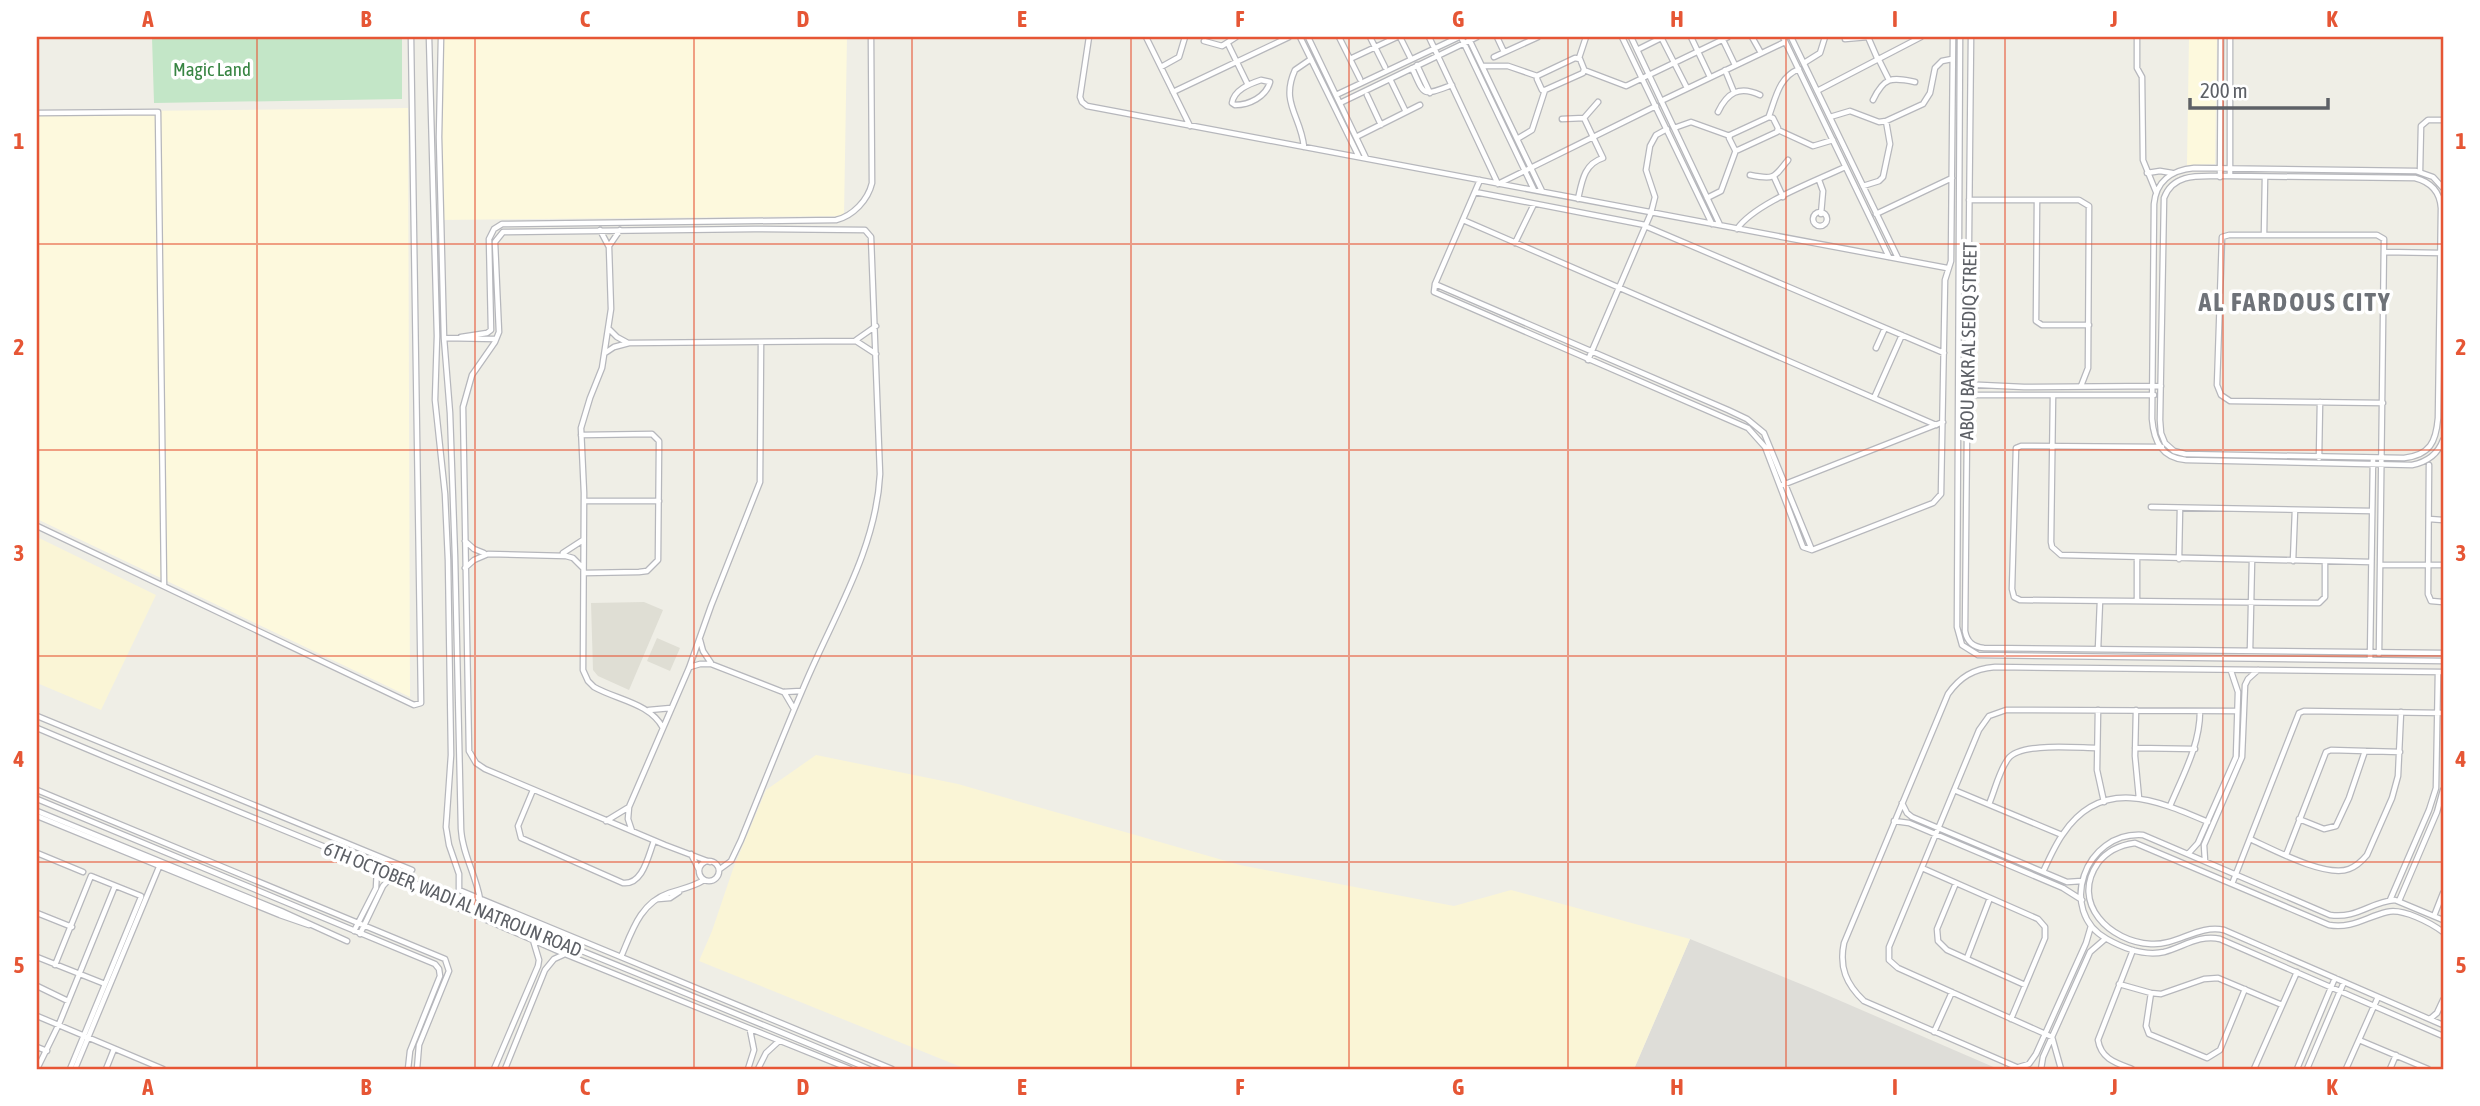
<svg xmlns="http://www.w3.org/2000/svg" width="2480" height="1106" viewBox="0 0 2480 1106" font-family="'Asap Condensed',sans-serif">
<rect width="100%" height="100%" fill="#efeee6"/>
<path fill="#fdf9dd" d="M437 37H847L844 216 438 220Z
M2189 37H2217L2215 164 2187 165Z
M408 108 410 697 37 519V112Z"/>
<path fill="#deddd8" d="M1690 939 1813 989 1998 1069H1634Z"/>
<path fill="#dfded4" d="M644 602 663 610 629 690 598 676 593 670 591 603Z
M657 638 680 648 670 671 647 661Z"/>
<path fill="#c3e6c7" d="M152 37H402V99L154 103Z"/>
<path fill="#faf5d6" d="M37 537 156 595 101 710 37 683Z
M816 755 958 784 1240 865 1454 906 1511 890 1690 939 1634 1069H966L699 961 712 931 733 869 766 790Z"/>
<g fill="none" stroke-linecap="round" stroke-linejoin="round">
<g stroke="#b6b7bc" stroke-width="7">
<path id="minor" d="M429 37 437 336 435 400 445 494 448 560 451 755 446 827 449 845 459 874V890L892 1069
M441 37 439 137 444 338 450 413 455 556 461 829C462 853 476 875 480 899
M1089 37 1080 97 1082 102 1087 106 1947 268
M1146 37 1190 126
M1300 37 1359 157
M1308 37 1366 158
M1339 37 1360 79
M1370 37 1385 67
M1400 37 1411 59
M1429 37 1498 184 1656 106
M1461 37 1534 190
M1468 37 1542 191
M1497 37 1504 52
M1622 37 1712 224
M1631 37 1720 225
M1661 37 1687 88
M1691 37 1710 77
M1752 37 1761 53
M1783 37 1889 257
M1791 37 1898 258
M1868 37 1878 60
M1960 37 1957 627 1962 645 1978 655 2443 661
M1971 37 1965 631C1967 642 1973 647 1984 648L2443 653
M2137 37V68L2142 77 2143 160 2156 192
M1722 38 1735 65
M1845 39 1868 37
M1204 41 1222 46 1236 37
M1228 44 1248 85
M1637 50 1661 38
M1494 57 1538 37
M1575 58 1580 59 1584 69 1583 73 1545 90H1542L1537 79V76Z
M1579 58 1586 37
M1350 59 1397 37
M1879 60 1889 80
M1804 63 1820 53 1825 37
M1417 65 1430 93
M1482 66H1508L1537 76
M1161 67 1179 57 1185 37
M1412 68C1425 97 1422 96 1452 85
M1584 70 1626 86 1728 37
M1725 70 1734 92
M1390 79 1406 112
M1261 80 1270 82C1266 97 1249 105 1235 105L1232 103C1234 90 1249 84 1261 80Z
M1817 91 1921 37
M1173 92 1289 37
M1336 95 1459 37
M1367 95 1381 125
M1873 100C1884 77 1891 77 1915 82
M1661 101 1785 42
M1340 103 1477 37
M1718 112C1727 93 1739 85 1760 95
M37 113 158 112 164 585
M1769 116C1776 97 1779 77 1799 69
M1769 117 1773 118 1778 128 1777 132 1738 150H1735L1729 138 1730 135Z
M1830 117 1850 111 1879 122 1886 121 1923 104 1930 93 1935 68 1942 61 1952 59
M1562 119 1584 118 1598 102
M1674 128 1691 122 1730 136
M1778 130 1813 146 1833 140
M1356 137 1420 105
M1517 139 1532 130 1545 90
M1304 147C1301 116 1280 103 1295 70L1311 59
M2420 171 2421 126 2428 120H2443
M2147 173 2160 171 2172 173
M1750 175C1774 180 1774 178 1788 160
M2230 176 2415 178C2431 182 2440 192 2441 208L2438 418C2436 442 2430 455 2404 458L2185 454 2174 451 2165 443 2161 433 2160 420 2164 198C2174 170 2205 177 2230 176Z
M2230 176V37
M1774 177 1783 197
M2220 177 2221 37
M1480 180 1435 284 1434 292 1748 428 1765 447 1803 547 1812 550 1933 503 1941 494 1945 280 1951 261 1953 37
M1819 180 1823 191 1821 214
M1863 186 1879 181 1883 177 1890 144 1886 121
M2443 188 2433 177 2416 171 2194 168C2172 170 2156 181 2154 204L2152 419C2154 442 2162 458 2186 460L2412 465C2427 462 2438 454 2443 440
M1475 192 1645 225
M1707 198 1721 191 1736 150
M1578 199C1582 181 1584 164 1603 158L1584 118
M1969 200H2079L2089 206 2088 368 2081 386
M2037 200 2036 321 2042 325H2089
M1813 219a7 7 0 1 1 14 0a7 7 0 1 1-14 0Z
M1876 214 1952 178
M1463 220 1936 425
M1645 226 1944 353
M1737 229C1755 203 1816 181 1845 167
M600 230 609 247 611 309 602 368 590 398 581 428 584 493 583 670 588 681 594 687C617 700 650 703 663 728
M2264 235 2265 177
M1515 243 1534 204
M609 246 620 230
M2384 252 2441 253
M1435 284 1728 410 1747 419 1764 433 1812 550
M610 330 617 337 628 343
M461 337 487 333 491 330 489 239 494 229 502 224 836 220C853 216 868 200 872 183L871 37
M445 338 496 339
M856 340 876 326
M1876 348 1885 328
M605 353 614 347 629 343 856 341 876 354
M1588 360 1651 213 1655 197 1646 170 1650 146 1656 135 1667 129
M1960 384 2024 387 2161 386
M1959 395H2154
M2053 395 2051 542 2052 547 2061 555 2371 562
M1874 398 1902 335
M581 435 652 434 659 441V446L658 560 647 571 639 572 584 573
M2162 447 2021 446 2016 448 2012 589 2014 597 2020 600 2319 603 2325 597V561
M2319 458 2320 402
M2429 465 2428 594 2431 601 2443 602
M1780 486 1943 422
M584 501H659
M2151 507 2372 511
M2429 519 2443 520
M37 526 414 705 421 703 411 37
M465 541 474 549 484 553
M563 553 583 540
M2179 559 2180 508
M2293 561 2295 510
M2380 565H2443
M465 568 474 560 488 554 566 556 573 558 583 568
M2137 601V558
M700 640 703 651 711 663
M2098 649 2100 601
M2250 651 2252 560
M2379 654 2384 239 2377 235H2229L2222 237 2217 385 2221 395 2230 401 2383 403
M2370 660 2373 458
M690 667 700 664H711L783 692 801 691
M784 692 794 709
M649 710 671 708
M2098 710 2097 770 2104 802
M2136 710 2135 756 2139 798
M37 716 412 870
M37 728C313 845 593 953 869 1069
M2135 748 2195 749
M37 790 445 959 449 971 419 1045 417 1069
M533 790 518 826 521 838 623 883C643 885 648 856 654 841
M1954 790 2062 835
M37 799 435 964 439 969 440 976 410 1051 408 1069
M1902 803 1907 813 1912 817 2067 882 2082 881
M1989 804C1995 790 1999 771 2008 759 2020 742 2077 748 2097 748
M2170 806C2183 775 2200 745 2200 711
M37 811 281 911 347 941
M37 816 280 915 309 925
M2299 819 2324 829 2336 826 2349 798 2365 751
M606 821 629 807
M1894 821 1909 823 2063 888 2082 900
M632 831 628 819 629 807 689 668 711 606 760 482 761 342
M2250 839C2272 849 2326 878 2349 869 2357 866 2362 861 2367 855L2392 798 2398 776 2401 712
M37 853 83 872
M691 854 699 870
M2188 854 2198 843 2236 757 2238 692 2231 671
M2286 855 2326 752 2331 750 2400 752
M2205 861 2204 845 2242 757 2245 685 2248 679 2258 670
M699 871a10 10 0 1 1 20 0a10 10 0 1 1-20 0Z
M710 862 665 845 485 769 476 763 469 751 463 407 472 375 495 342 499 332 495 242 503 232 754 229 865 230 871 237 880 474C876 552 831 620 802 691 781 740 761 791 741 840L731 861 720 869
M1922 868 2038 919 2045 927V938L2011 1019
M2043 872C2049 859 2055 845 2063 834 2102 776 2157 800 2208 822
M1956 883 1937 929 1938 941 1947 950 2025 985
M2232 884 2299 713 2304 711 2443 713
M449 896 452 905 565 954 850 1069
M658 899 670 898 679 892
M2390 900 2429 810 2436 788 2438 672
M2399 901 2437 812 2443 790
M37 913 72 927
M2434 916 2443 893
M2443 920 2395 900C2370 902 2357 919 2330 915L2143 835C2084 831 2057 912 2107 939 2123 948 2145 956 2164 952 2183 947 2200 934 2220 939L2443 1036
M354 931 376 888 377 869
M2443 932C2431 923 2403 908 2387 912 2366 917 2352 929 2329 925L2135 843C2120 845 2107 851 2098 863 2070 903 2110 942 2151 944 2176 946 2199 924 2224 930L2443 1025
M360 934 383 886 394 874
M37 957 105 984
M621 957C632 931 640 903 669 893 681 889 693 887 704 880
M1967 958 1990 898
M55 965 91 876 141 896
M2119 984 2151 993 2161 994 2204 979 2218 978 2282 1005
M37 986 68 1001
M2151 993 2146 1026 2149 1034 2207 1058 2220 1050 2245 989
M37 1016 163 1069
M2430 1019 2437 1013 2443 1000
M1934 1032 1952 992
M2359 1040 2428 1069
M37 1047 47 1051
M2019 1067 2029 1064 2036 1054 2086 943 2091 926
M37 1069 59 1024 115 886
M70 1069 141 897
M75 1069 159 867
M106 1069 114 1049
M494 1069 538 966 539 960 533 940
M505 1069 545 970 554 959 565 954
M748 1069 754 1050 750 1030
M758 1069 766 1053 779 1041
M2021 1069 1864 1001C1846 984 1839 967 1844 943L1948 694C1960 677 1973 669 1995 667L2443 672
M2041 1069 2043 1057 2090 952 2105 939
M2061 1069 2052 1037 1898 968 1889 960V947L1979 730 1989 716 2006 710 2237 711
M2132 1069C2116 1063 2101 1059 2098 1040L2133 950
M2254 1069 2297 972
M2297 1069 2335 978
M2307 1069 2344 982
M2346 1069 2378 997
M2390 1069 2396 1055"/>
</g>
<use href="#minor" stroke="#fff" stroke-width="4.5"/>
</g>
<path fill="none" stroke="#e65635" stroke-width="2" stroke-opacity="0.55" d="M257 37V1069M475 37V1069M694 37V1069M912 37V1069M1131 37V1069M1349 37V1069M1568 37V1069M1786 37V1069M2005 37V1069M2223 37V1069M37 244H2443M37 450H2443M37 656H2443M37 862H2443"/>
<g text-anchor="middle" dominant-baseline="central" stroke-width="7" stroke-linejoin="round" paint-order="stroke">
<g font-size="19" fill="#378442" stroke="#fff">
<text x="212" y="69">Magic Land</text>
</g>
<g font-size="19" fill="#5d6066" stroke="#fff">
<text transform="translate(1968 341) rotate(-89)">ABOU BAKR AL SEDIQ STREET</text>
<text transform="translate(453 899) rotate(22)">6TH OCTOBER, WADI AL NATROUN ROAD</text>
</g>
<g font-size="26" font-weight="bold" letter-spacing="2" fill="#6e7278" stroke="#fff">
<text x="2295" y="302">AL FARDOUS CITY</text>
</g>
</g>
<rect width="2480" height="1106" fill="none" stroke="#ffffff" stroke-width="77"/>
<path d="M2190 98v10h138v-10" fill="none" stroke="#5d6066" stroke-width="3.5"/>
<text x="2200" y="98" font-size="21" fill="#5d6066" stroke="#ffffff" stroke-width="5" paint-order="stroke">200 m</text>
<rect x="38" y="38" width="2404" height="1030" fill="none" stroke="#e65635" stroke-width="2.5"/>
<g font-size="23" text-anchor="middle" font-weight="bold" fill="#e65635">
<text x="148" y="27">A</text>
<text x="366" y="27">B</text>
<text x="585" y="27">C</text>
<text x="803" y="27">D</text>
<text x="1022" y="27">E</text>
<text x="1240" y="27">F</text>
<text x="1458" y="27">G</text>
<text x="1677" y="27">H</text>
<text x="1895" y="27">I</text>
<text x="2114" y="27">J</text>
<text x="2332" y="27">K</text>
<text x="19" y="149">1</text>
<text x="2461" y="149">1</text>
<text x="19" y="355">2</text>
<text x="2461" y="355">2</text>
<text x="19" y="561">3</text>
<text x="2461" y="561">3</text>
<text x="19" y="767">4</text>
<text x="2461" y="767">4</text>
<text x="19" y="973">5</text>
<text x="2461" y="973">5</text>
<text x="148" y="1095">A</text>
<text x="366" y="1095">B</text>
<text x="585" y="1095">C</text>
<text x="803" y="1095">D</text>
<text x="1022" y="1095">E</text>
<text x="1240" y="1095">F</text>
<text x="1458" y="1095">G</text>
<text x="1677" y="1095">H</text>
<text x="1895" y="1095">I</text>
<text x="2114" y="1095">J</text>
<text x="2332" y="1095">K</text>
</g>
</svg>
